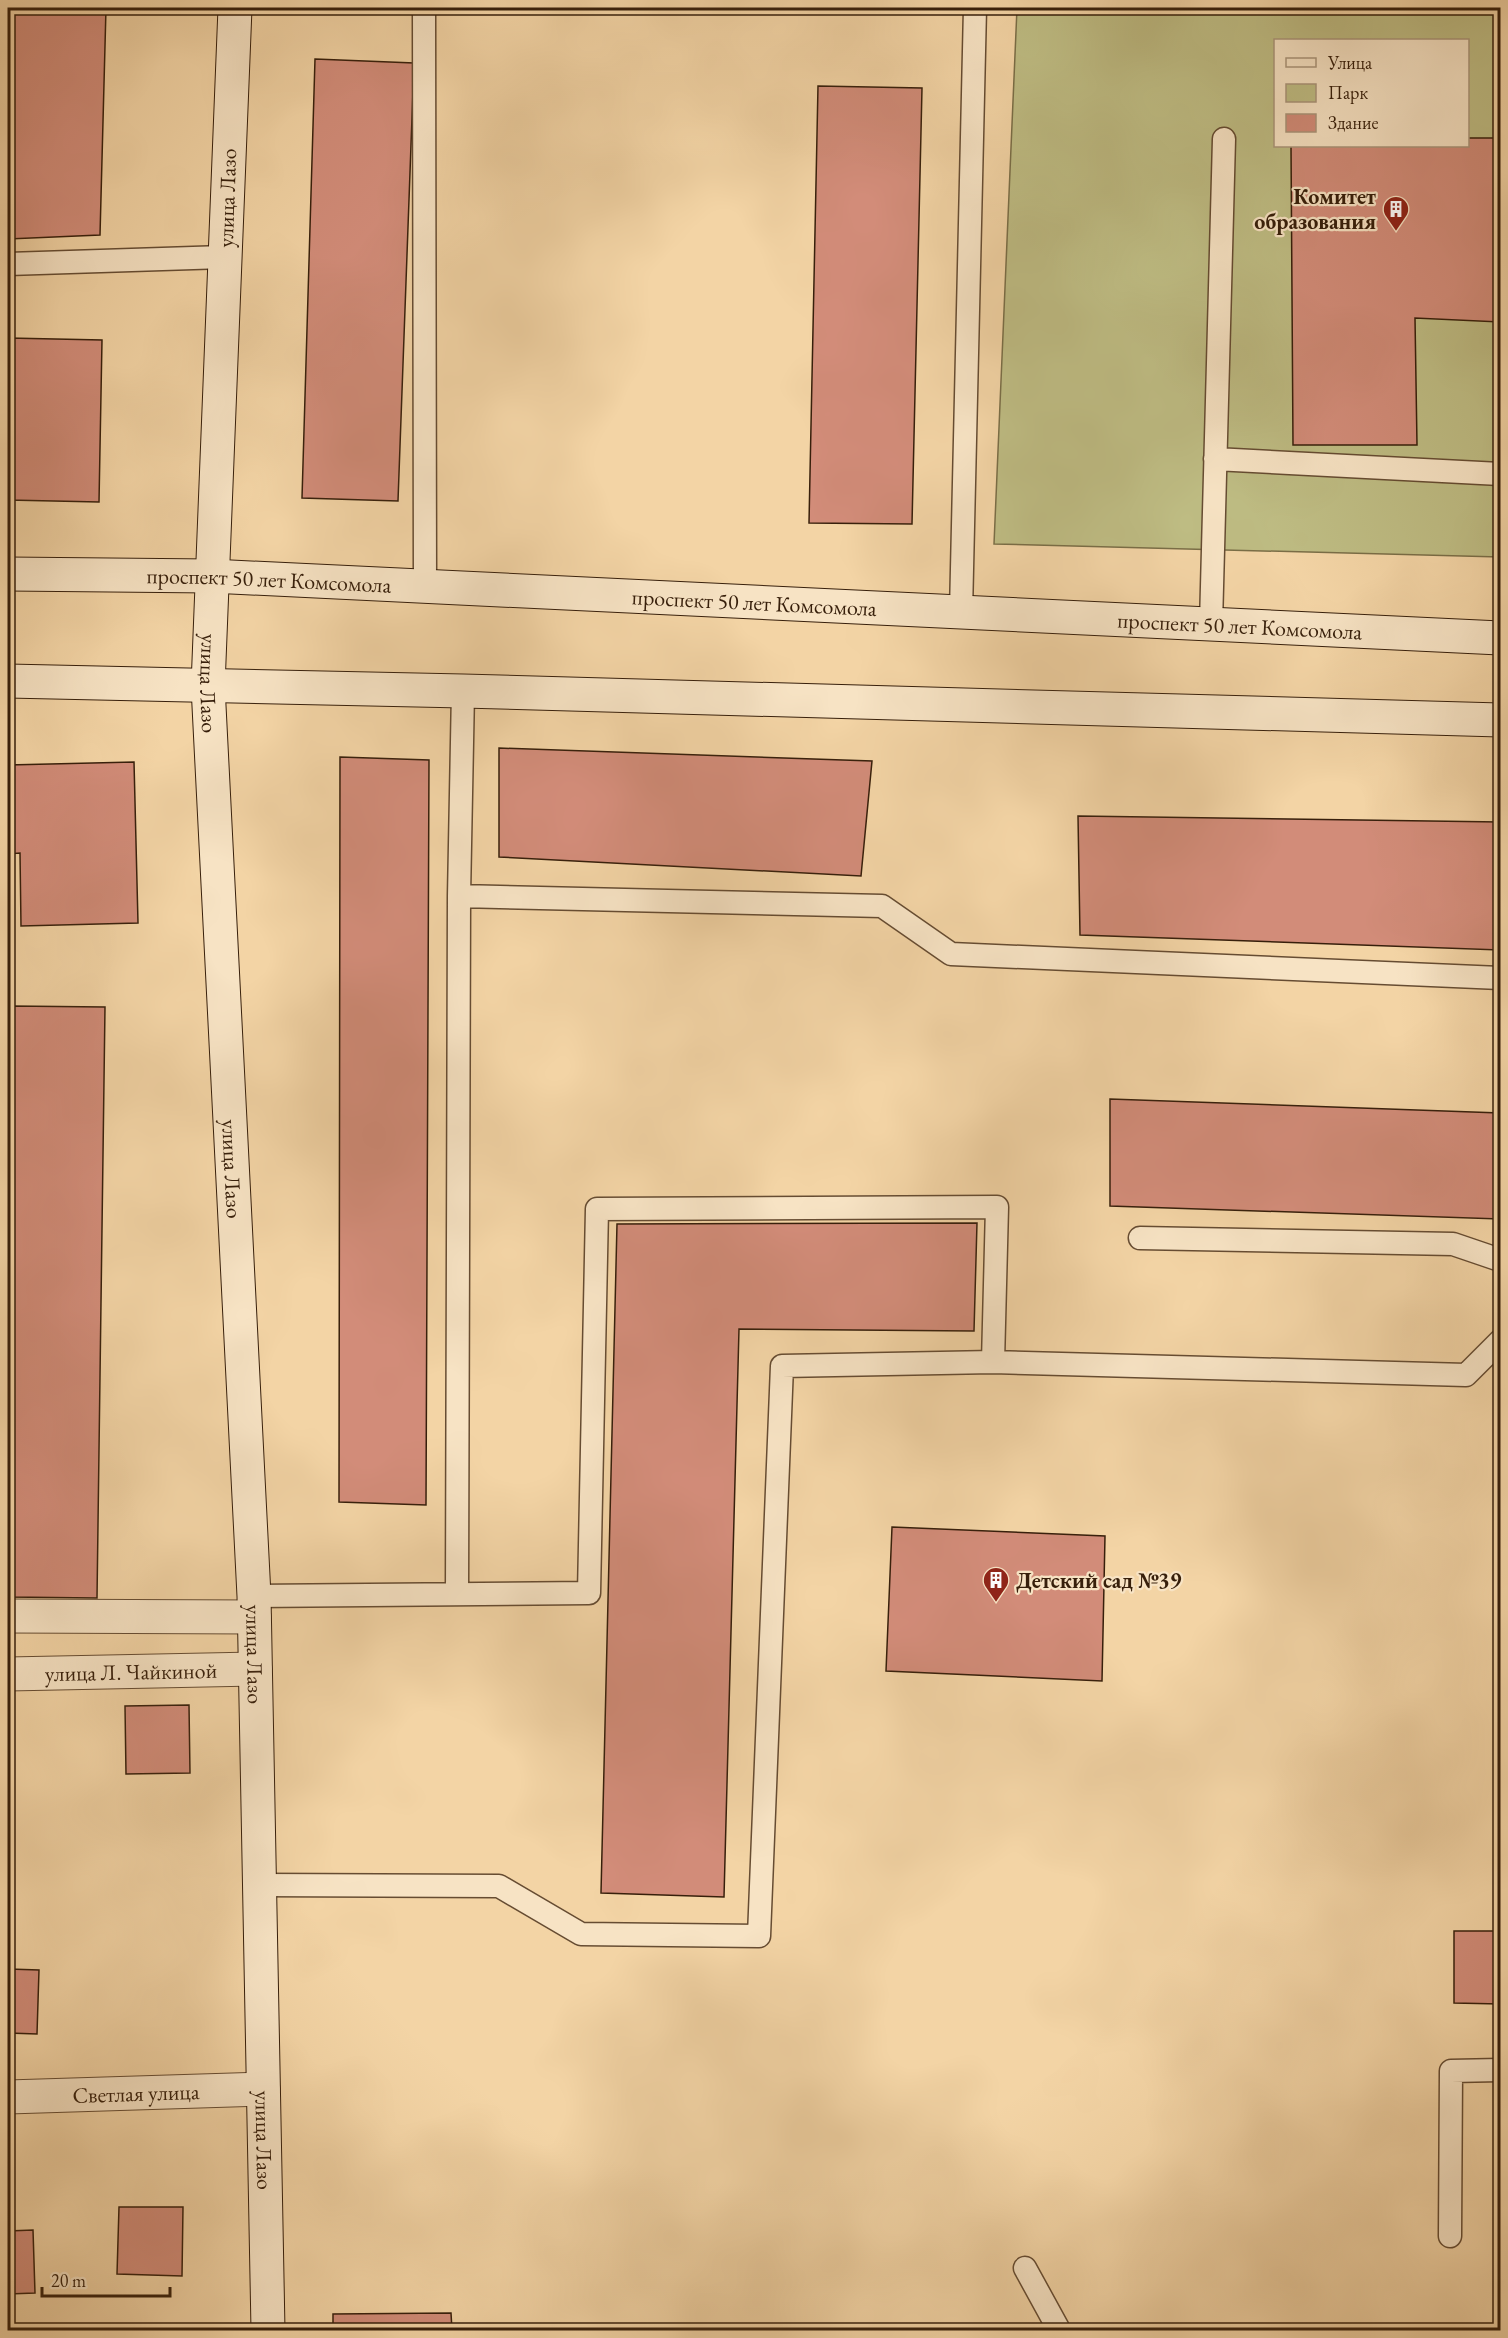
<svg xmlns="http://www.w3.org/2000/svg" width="1508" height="2338" viewBox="0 0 1508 2338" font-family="'EB Garamond',serif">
<rect width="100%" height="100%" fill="#f3d4a5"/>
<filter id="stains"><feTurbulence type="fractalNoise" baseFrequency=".00333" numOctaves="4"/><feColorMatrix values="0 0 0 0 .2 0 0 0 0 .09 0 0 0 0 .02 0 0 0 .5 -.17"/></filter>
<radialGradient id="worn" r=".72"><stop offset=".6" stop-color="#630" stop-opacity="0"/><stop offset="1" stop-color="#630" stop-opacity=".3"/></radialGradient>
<path fill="#bebc83" stroke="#7a6e47" stroke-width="1.5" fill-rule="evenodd" d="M1017 8H1500V557L994 544ZM1276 40H1468V146H1276Z"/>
<path fill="#d28c79" stroke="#371f0b" stroke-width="1.5" d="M8 8H106L100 235 8 239Z
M315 59 414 63 398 501 302 498Z
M818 86 922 88 912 524 809 523Z
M1468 138H1500V322L1415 318 1417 445H1293L1291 146H1468Z
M8 338 102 340 99 502 8 500Z
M499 748 872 761 861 876 499 857Z
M340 757 429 760 426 1505 339 1502Z
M134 762 138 923 21 926 20 853 8 854V765Z
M1078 816 1500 822V950L1080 935Z
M11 1006 105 1007 97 1598 8 1597V1338Z
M1110 1099 1500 1113V1219L1110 1206Z
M977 1223 974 1331 739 1329 724 1897 601 1893 617 1224Z
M892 1527 1105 1536 1102 1681 886 1671Z
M189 1705 190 1773 126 1774 125 1706Z
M1454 1931H1500V2004L1454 2003Z
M8 1969 39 1970 37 2034 8 2033Z
M119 2207H183L182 2276 117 2274Z
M33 2230 35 2293 8 2294V2231Z
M451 2313 452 2330H333V2314Z"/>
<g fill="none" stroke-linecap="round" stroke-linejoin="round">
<g stroke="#664c32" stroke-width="25">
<path id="lane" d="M424 8 425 586
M8 264 224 257
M1215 459 1500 474
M961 612 975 8
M1211 624 1224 139
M459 896 463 691
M1140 1238 1453 1244 1500 1260
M993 1362 1466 1375 1500 1341
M457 1594 459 896 882 906 951 954 1500 978
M254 1596 589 1593 597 1209 997 1207 993 1362 782 1366 759 1936 581 1934 499 1886 259 1885
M1450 2236 1451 2071 1500 2070
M1025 2268 1059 2330"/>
</g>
<g stroke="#664c32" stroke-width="35">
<g id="street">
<path d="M8 1616 254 1617"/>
<path id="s1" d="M8 1674 255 1669"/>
<path id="s2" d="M8 2097 263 2089"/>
</g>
</g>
<g stroke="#371f0b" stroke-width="35">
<g id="secondary">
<path id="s3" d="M235 8 208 686 254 1596 268 2330"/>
<path id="s4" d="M8 574 211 576 1500 638"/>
<path d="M8 681 463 691 1500 720"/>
</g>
</g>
<use href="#lane" stroke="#f7e3c4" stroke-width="22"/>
<use href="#street" stroke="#f7e3c4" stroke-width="33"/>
<use href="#secondary" stroke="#f7e3c4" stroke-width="33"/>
</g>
<defs>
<g id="building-pin" transform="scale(1.35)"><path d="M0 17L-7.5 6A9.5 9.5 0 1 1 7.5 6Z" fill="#8f2418" stroke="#f7e3c4"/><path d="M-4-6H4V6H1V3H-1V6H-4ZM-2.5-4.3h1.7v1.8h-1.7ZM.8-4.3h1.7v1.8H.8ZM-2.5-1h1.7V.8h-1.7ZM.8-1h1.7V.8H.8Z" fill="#fff"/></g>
</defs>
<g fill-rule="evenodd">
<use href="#building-pin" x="1396" y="209"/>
<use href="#building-pin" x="996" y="1580"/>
</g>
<g text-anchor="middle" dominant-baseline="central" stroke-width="4.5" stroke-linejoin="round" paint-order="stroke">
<g font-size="22" font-weight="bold" fill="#371f0b" stroke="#f7e3c4" text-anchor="end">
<text x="1376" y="196">Комитет<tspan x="1376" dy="25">образования</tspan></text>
<text x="1016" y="1580" text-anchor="start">Детский сад №39</text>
</g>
<g font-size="22" fill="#371f0b" stroke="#f7e3c4">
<text transform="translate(227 198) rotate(-88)">улица Лазо</text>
<text stroke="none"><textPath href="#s4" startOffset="261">проспект 50 лет Комсомола</textPath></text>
<text stroke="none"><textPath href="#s4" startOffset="747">проспект 50 лет Комсомола</textPath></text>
<text stroke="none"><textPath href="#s4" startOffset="1233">проспект 50 лет Комсомола</textPath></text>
<text stroke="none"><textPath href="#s3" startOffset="676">улица Лазо</textPath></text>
<text stroke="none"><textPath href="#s3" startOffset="1162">улица Лазо</textPath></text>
<text stroke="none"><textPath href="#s3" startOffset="1648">улица Лазо</textPath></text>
<text stroke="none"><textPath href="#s1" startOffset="123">улица Л. Чайкиной</textPath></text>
<text stroke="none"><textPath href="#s2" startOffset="128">Светлая улица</textPath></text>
<text stroke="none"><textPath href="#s3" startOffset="2134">улица Лазо</textPath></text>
</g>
</g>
<rect width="1508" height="2338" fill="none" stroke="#f3d4a5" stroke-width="30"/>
<rect x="9" y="9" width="1490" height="2320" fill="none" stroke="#371f0b" stroke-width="3"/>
<rect x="15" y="15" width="1478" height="2308" fill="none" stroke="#371f0b" stroke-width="1.5"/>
<rect x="1274" y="39" width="195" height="108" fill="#f7e3c4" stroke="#aa957a" stroke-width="1.5"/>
<rect x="1286" y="58" width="30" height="9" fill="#f7e3c4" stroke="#aa957a" stroke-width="1.5"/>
<text x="1328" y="69" font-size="18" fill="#371f0b">Улица</text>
<rect x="1286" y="84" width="30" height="18" fill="#bebc83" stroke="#aa957a" stroke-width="1.5"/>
<text x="1328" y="99" font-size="18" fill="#371f0b">Парк</text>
<rect x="1286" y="114" width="30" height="18" fill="#d28c79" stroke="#aa957a" stroke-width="1.5"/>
<text x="1328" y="129" font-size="18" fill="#371f0b">Здание</text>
<path d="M42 2287v9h128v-9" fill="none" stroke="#371f0b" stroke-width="3"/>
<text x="51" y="2287" font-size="18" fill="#371f0b" stroke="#f7e3c4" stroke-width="4.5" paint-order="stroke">20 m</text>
<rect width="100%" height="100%" filter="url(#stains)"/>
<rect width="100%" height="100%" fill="url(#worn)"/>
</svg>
